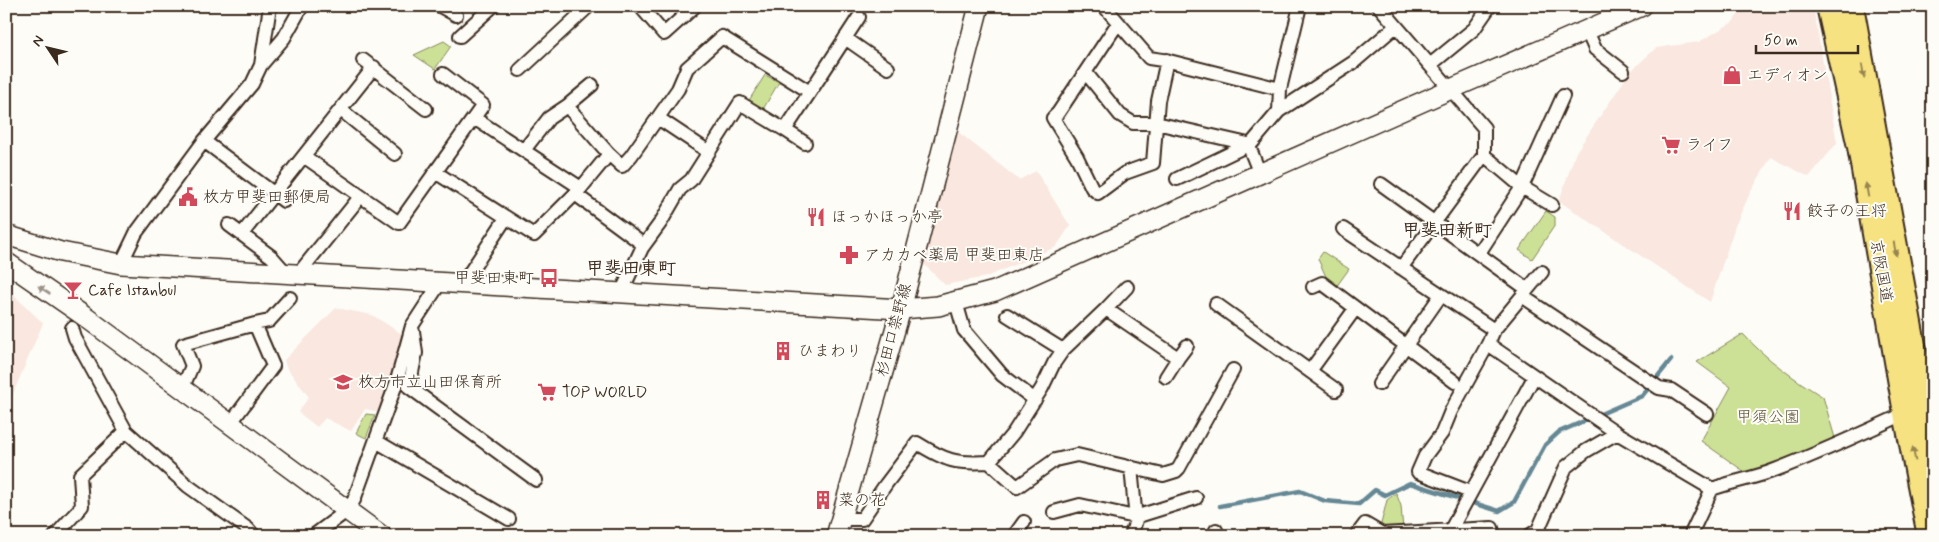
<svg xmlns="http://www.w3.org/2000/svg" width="1939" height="542" viewBox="0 0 1939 542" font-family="Mynerve,'Klee One',sans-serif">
<rect width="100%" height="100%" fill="#fdfcf7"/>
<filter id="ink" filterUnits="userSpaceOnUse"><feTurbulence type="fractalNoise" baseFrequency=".02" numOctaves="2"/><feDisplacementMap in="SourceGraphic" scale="10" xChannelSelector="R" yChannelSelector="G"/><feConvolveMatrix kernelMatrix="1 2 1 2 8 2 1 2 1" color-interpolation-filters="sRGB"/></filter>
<g filter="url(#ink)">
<path fill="#f9e7e0" d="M1744 6H1813L1837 143 1809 177 1771 157 1750 193 1735 226 1710 302 1559 201 1576 152 1630 72 1656 48 1699 42 1733 22Z
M953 128 1019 180 1036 171 1070 226 1056 247 986 277 945 285 919 259Z
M6 288 43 323 6 410Z
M336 308 372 315 402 334 381 412 365 409 351 431 325 418 317 427 298 412 309 397 286 367 284 360Z"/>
<path fill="#cde196" stroke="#84865a" d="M444 41 451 46 435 69 414 55Z
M765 75 779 82 762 111 748 102Z
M1546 211 1555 217V225L1532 259 1519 250Z
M1323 252 1349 269 1336 287 1328 281 1318 259Z
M1743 334C1766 359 1794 379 1823 397L1835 438 1774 464 1745 472 1701 441 1731 387 1697 362Z
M366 414 375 415 366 438 356 433Z
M1396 493 1401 506 1403 530 1380 528 1387 500Z"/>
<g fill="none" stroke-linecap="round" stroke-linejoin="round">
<path stroke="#658894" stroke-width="4.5" d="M1220 506 1300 491 1325 501 1359 504 1375 490 1385 495 1410 483 1499 511 1514 502 1545 445 1559 432 1642 396 1671 360"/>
<g stroke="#3b2a1e" stroke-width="16">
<path id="street" d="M440 6 456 15
M640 6 664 34 695 6
M1104 6 1149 58 1169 61 1280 89 1279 111
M1379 6 1484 128V155L1401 268
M1118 23 1058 113 1053 118 1077 157 1092 188 1098 193 1125 173 1153 163 1158 101 1167 60
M1587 31 1595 49 1623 71
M460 36 493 6
M845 38 888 68
M363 60 426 109
M261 65 270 6
M1430 65 1474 29 1490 6
M520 70 589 6
M1086 73 1120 115 1133 123H1156L1248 144 1260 174
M1280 89 1300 6
M810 92 859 17
M567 106 609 154
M341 110 395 154
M658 118 709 152
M785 130 805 143
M204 141 284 201
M524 150 549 118 567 106 592 85
M1484 155 1522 187 1552 205
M305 157 399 223 483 105 443 74
M435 172 534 235 581 188 474 118
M1177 179 1252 143 1279 111 1354 62 1396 26
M1381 184 1527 289
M581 188 609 154 622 166 631 156 678 89 687 68 722 37 810 92 785 130 740 103 691 180 680 189 661 222 642 248 621 293
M575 194 644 245
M229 225 272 257 287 274
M1343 229 1494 330 1488 344 1617 433 1712 489
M242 234 374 67
M1479 253 1522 187 1563 96
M121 264 136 233 204 141 252 84 261 65 284 38 302 6
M299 273 360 197
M463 283 506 218
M1313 287 1322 283 1455 382
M1522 296 1659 388 1671 390 1707 414
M956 302 964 330 1002 375 1035 400
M1216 304 1336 390
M1106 309 1127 287
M1007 315 1063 350
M255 324 269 321 290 298
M72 328 75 338 126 431 188 486 248 529 254 536
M1494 330 1542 272
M413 331 416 353 409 387 536 480
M1178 358 1187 346
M1310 371 1355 309
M1379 384 1441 295
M182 389 192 366 183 344 255 324 273 366 230 424
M376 441 509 519
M989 462 1017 487 1055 460 1077 455 1163 475 1176 471 1179 468 1233 370
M1470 492 1418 472 1425 456 1442 433 1451 411 1488 344
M1054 512 1080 505 1135 517 1196 498
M841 519H862L886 484 917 443C946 461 955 464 989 462L1014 432 1042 388 1054 363 1063 350 1106 309 1178 358 1166 377
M1216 530 1218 536
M1450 531 1534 377
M55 536 82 506 80 475 126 431
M313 536 348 510 354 500 396 384 412 326 440 283
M1014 536 1024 522
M1131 536 1136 520 1131 467
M1356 536 1365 524 1382 534 1492 528 1494 536
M1529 536 1538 530 1566 467 1586 451 1617 433
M1690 536 1712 489C1733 481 1755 478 1775 470 1820 453 1863 433 1906 413L1909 410"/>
</g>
<g stroke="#3b2a1e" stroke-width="22">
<path id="secondary" d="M6 235 61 252 121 264 901 309 938 306 995 291 1451 89 1642 6
M6 262 84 316 382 536
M836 536 901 309 979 6"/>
</g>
<g stroke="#3b2a1e" stroke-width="28">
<path id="highway" d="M1829 6 1860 147 1906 413 1930 536
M1851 6 1933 454"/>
</g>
<use href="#street" stroke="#fdfcf7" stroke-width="12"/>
<use href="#secondary" stroke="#fdfcf7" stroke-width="19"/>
<use href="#highway" stroke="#f6e281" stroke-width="24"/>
</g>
<defs><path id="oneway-solid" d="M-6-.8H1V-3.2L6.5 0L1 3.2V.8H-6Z" transform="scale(1.25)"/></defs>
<g fill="#988650">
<use href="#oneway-solid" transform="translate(1863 71) rotate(80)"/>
<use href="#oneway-solid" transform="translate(1867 190) rotate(-100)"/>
<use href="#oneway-solid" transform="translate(1895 249) rotate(80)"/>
<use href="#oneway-solid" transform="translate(1914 454) rotate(-101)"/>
</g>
<use fill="#9c938a" href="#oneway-solid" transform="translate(44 290) rotate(-146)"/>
</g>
<defs>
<g id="shop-bare" transform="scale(1.5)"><path d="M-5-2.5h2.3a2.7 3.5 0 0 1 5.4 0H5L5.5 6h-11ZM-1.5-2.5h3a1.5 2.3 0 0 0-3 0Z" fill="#d1495b" stroke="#fdfcf7" stroke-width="2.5" paint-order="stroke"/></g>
<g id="supermarket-bare" transform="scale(1.5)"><path d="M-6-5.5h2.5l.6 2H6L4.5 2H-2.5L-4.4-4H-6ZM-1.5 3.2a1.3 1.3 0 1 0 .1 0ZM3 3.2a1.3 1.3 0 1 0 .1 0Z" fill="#d1495b" stroke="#fdfcf7" stroke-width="2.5" paint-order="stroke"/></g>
<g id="civic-bare" transform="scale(1.5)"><path d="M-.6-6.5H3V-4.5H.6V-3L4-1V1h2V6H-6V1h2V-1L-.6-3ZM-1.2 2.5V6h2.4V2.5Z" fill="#d1495b" stroke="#fdfcf7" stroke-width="2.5" paint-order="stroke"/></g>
<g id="restaurant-bare" transform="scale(1.5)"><path d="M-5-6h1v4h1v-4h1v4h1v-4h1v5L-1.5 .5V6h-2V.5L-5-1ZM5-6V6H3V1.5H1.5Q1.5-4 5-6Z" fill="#d1495b" stroke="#fdfcf7" stroke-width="2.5" paint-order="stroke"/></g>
<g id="pharmacy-bare" transform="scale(1.5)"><path d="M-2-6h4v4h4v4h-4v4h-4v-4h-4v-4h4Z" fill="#d1495b" stroke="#fdfcf7" stroke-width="2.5" paint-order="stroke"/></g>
<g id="bus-bare" transform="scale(1.5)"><path d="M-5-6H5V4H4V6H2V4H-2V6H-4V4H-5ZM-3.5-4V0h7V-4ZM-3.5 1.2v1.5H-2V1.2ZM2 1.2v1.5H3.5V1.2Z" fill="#d1495b" stroke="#fdfcf7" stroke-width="2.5" paint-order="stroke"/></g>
<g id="bar-bare" transform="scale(1.5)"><path d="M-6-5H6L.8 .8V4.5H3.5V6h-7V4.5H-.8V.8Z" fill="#d1495b" stroke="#fdfcf7" stroke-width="2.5" paint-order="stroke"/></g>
<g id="building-bare" transform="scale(1.5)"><path d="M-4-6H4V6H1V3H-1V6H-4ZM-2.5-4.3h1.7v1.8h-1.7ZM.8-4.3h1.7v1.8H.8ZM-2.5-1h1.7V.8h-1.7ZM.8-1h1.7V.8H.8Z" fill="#d1495b" stroke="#fdfcf7" stroke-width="2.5" paint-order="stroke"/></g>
<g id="school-bare" transform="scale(1.5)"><path d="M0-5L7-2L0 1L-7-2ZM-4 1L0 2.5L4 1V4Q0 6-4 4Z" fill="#d1495b" stroke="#fdfcf7" stroke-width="2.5" paint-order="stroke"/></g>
</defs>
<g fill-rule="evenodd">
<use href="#shop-bare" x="1732" y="75"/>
<use href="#supermarket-bare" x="1671" y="145"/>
<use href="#civic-bare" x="188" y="197"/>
<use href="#restaurant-bare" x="1792" y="211"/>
<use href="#restaurant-bare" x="816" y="217"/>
<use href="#pharmacy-bare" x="849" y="255"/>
<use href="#bus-bare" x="549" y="278"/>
<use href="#bar-bare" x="73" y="290"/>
<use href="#building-bare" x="783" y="351"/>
<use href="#school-bare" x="343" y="382"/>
<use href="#supermarket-bare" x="547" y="392"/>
<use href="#building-bare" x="823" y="500"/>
</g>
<g text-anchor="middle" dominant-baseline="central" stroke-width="4" stroke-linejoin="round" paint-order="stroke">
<g font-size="16" fill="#3b2a1e" stroke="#fdfcf7" text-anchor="start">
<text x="1747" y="75">エディオン</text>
<text x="1686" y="145">ライフ</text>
<text x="203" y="197">枚方甲斐田郵便局</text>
<text x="1807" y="211">餃子の王将</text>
<text x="831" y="217">ほっかほっか亭</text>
<text x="864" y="255">アカカベ薬局 甲斐田東店</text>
<text x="534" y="278" text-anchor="end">甲斐田東町</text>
<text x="88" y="290">Cafe Istanbul</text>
<text x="798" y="351">ひまわり</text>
<text x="358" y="382">枚方市立山田保育所</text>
<text x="562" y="392">TOP WORLD</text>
<text x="838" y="500">菜の花</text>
</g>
<g font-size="16" fill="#3b2a1e" stroke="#fdfcf7">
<text transform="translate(1881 271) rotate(80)">京阪国道</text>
<text transform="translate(894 330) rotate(-75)">杉田口禁野線</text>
</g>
<g font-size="16" fill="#60583c" stroke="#fdfcf7">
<text x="1768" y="417">甲須公園</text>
</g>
<g font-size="18" font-weight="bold" fill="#3b2a1e" stroke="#fdfcf7">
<text x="1447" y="231">甲斐田新町</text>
<text x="631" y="269">甲斐田東町</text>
</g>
</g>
<rect width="1939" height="542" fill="none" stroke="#fdfcf7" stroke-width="25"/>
<rect x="12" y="12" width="1914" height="517" fill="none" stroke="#3b2a1e" stroke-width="2" filter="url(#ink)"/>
<g transform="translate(48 48) rotate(305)" stroke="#fdfcf7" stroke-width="4" paint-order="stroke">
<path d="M0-4L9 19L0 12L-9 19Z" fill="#3b2a1e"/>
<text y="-8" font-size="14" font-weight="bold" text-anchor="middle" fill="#3b2a1e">N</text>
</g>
<path d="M1756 45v8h102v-8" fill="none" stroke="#3b2a1e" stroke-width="2.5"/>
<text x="1764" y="45" font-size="15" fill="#3b2a1e" stroke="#fdfcf7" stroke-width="4" paint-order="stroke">50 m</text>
</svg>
